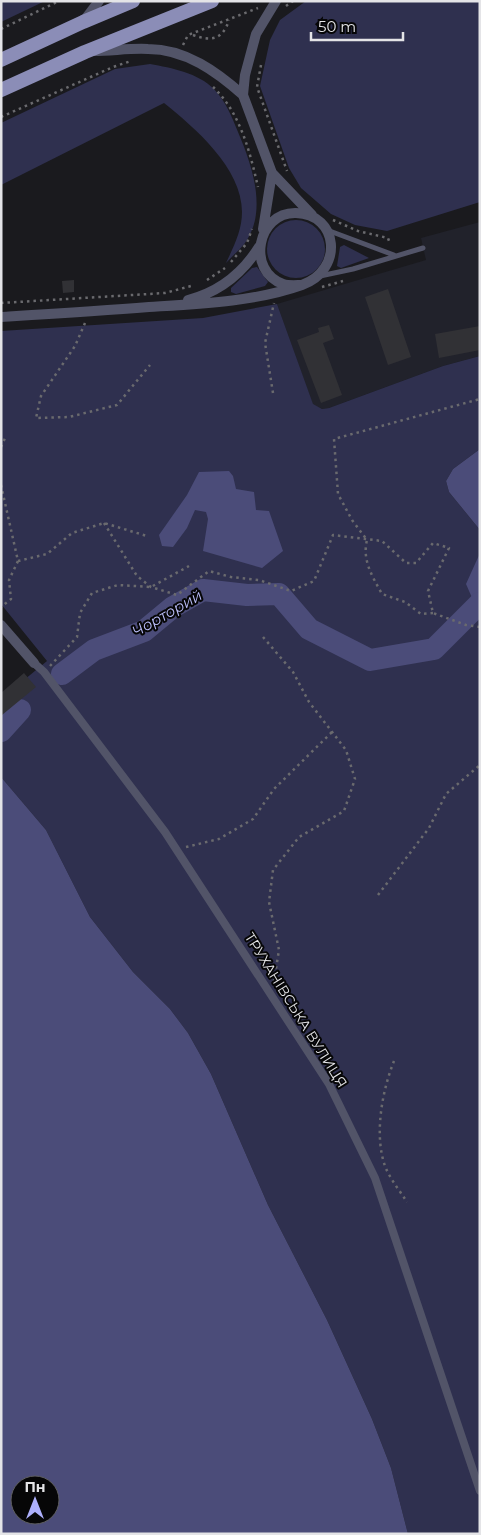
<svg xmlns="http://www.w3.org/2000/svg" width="481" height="1535" viewBox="0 0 481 1535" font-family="Montserrat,sans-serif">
<rect width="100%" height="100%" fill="#1a1a1e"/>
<path fill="#21222b" d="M480 222V356L443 366 329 408 322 409 313 405 277 304 426 260 421 238Z"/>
<path fill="#2f304f" d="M1 1H45L1 22Z
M306 1H480V202L387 231 355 225 331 214 301 188 289 168 260 86 270 40 280 20Z
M150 64C172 68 198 73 214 89 226 102 232 117 238 132 252 165 268 211 245 243 240 250 232 256 226 263 234 246 242 230 242 212 242 168 195 128 164 103L1 185V123L115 69Z
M267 249a29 29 0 1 1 58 0a29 29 0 1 1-58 0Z
M344 245 369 258 341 268 337 266 340 247Z
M257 267 268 282 265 286 236 294 231 292V288L252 268Z
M277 304 313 404 322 409 329 408 443 366 480 356V449L453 469 446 481 449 492 480 530V553L475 566 473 600 480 603V1534H408L391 1468 372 1419 327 1320 268 1205 211 1074 188 1033 170 1009 133 972 90 917 46 830 1 777V699L47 661 1 604V331L203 318Z"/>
<path fill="#4b4c79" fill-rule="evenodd" d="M480 449V530L449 492 446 481 453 469Z
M229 471 233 476 236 489 254 492 256 510 269 511 283 551 262 568 203 551 208 519 206 512 195 510 187 528 173 547 162 546 159 535 187 495 199 472Z
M480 553V603L473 600 466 584Z
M1 777 46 830 90 917 133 972 170 1009 188 1033 211 1074 268 1205 327 1320 372 1419 391 1468 408 1534H1ZM20 1485H50V1515H20Z"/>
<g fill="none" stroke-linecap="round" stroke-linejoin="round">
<path stroke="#4b4c79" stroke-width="22" d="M62 674 94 650 144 631 173 607 203 590 247 595 279 594 309 629 370 660 434 649 480 603
M1 731 20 710"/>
</g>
<path fill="#313135" d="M74 280V292L63 293 62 281Z
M388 289 411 357 388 365 365 297Z
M329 325 334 339 323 343 342 395 321 403 297 340 319 332 318 328Z
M480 326V350L439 358 435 334Z
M24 673 36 687 2 715 1 693Z"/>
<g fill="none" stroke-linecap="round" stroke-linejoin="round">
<path stroke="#6a6a6e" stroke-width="2.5" stroke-dasharray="2.5 4" stroke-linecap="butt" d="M286 6 293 1
M1 29 59 1
M193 35C212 42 223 39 229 20
M183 45 188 35 258 8
M261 65 257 87 287 171
M213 87C240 112 250 152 258 187
M1 117 113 67 131 61
M333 220 358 231 388 238 390 244
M231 262 247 243 252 229
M207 280 225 268
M322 287 343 281
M1 303 165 293 191 286
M85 323 75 346 41 396 36 418 69 417 117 405 150 365
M273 393 265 343 274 303
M1 447 6 436
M1 485 18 561 9 580 11 599 1 607
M104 523 137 576 151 587 177 595 209 571 231 577 259 580 291 591 314 581 333 535 382 541 406 563H416L433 543 449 548 428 591 433 613 466 625 480 627
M18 561 47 554 72 533 104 523 147 536
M433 613 421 614 405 602 382 594C372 576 362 560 367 540L352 520 338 494 334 439 480 399
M263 637 293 672 309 702 346 750 355 779 344 811 299 837 273 870 269 902 279 950 274 981
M50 666 77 637 80 613 92 593 118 585 151 587 189 566
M186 847 219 839 253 819 274 789 333 731
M378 895 429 828 446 794 480 765
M394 1061C382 1091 374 1135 385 1166 390 1179 400 1191 407 1202"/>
<path stroke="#525468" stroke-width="5" d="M327 230 394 255
M320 276 353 269 423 248"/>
<path stroke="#525468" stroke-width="8" d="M34 663 44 672 165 832 329 1084 375 1178 480 1491"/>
<path stroke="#525468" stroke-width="10" d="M276 1 256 34 245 75 243 95 272 173 312 215
M83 22 99 1
M94 51C112 51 130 48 148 49 186 49 217 72 243 95
M263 229 272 173
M188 300C219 292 242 274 259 247
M1 317C50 314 100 311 149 307 199 304 254 302 302 285 344 270 339 214 296 213 257 212 246 271 283 284 289 286 297 285 302 285
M1 625 34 663"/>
<path stroke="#8b8db7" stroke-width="14" d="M1 60 83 22 133 1
M1 90 85 52 212 1"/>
</g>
<g text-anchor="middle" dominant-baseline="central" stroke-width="4" stroke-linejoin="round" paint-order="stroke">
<g font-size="14" fill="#e4e4e7" stroke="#060607">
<text transform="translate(296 1010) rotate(58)">ТРУХАНІВСЬКА ВУЛИЦЯ</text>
</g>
<g font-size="15" font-style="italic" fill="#b9bcf7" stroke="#060607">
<text transform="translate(167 613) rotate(-30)">Чорторий</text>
</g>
</g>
<rect width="481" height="1535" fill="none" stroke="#e4e4e7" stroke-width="5"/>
<g transform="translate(35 1500)"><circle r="24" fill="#060607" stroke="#5f5f61"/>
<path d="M0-4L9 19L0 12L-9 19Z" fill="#acaffb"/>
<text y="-8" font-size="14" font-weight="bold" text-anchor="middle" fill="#e4e4e7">Пн</text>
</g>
<path d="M311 32v8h92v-8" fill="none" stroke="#e4e4e7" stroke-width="2.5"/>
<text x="318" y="32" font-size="15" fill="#e4e4e7" stroke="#060607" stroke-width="4" paint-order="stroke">50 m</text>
</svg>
